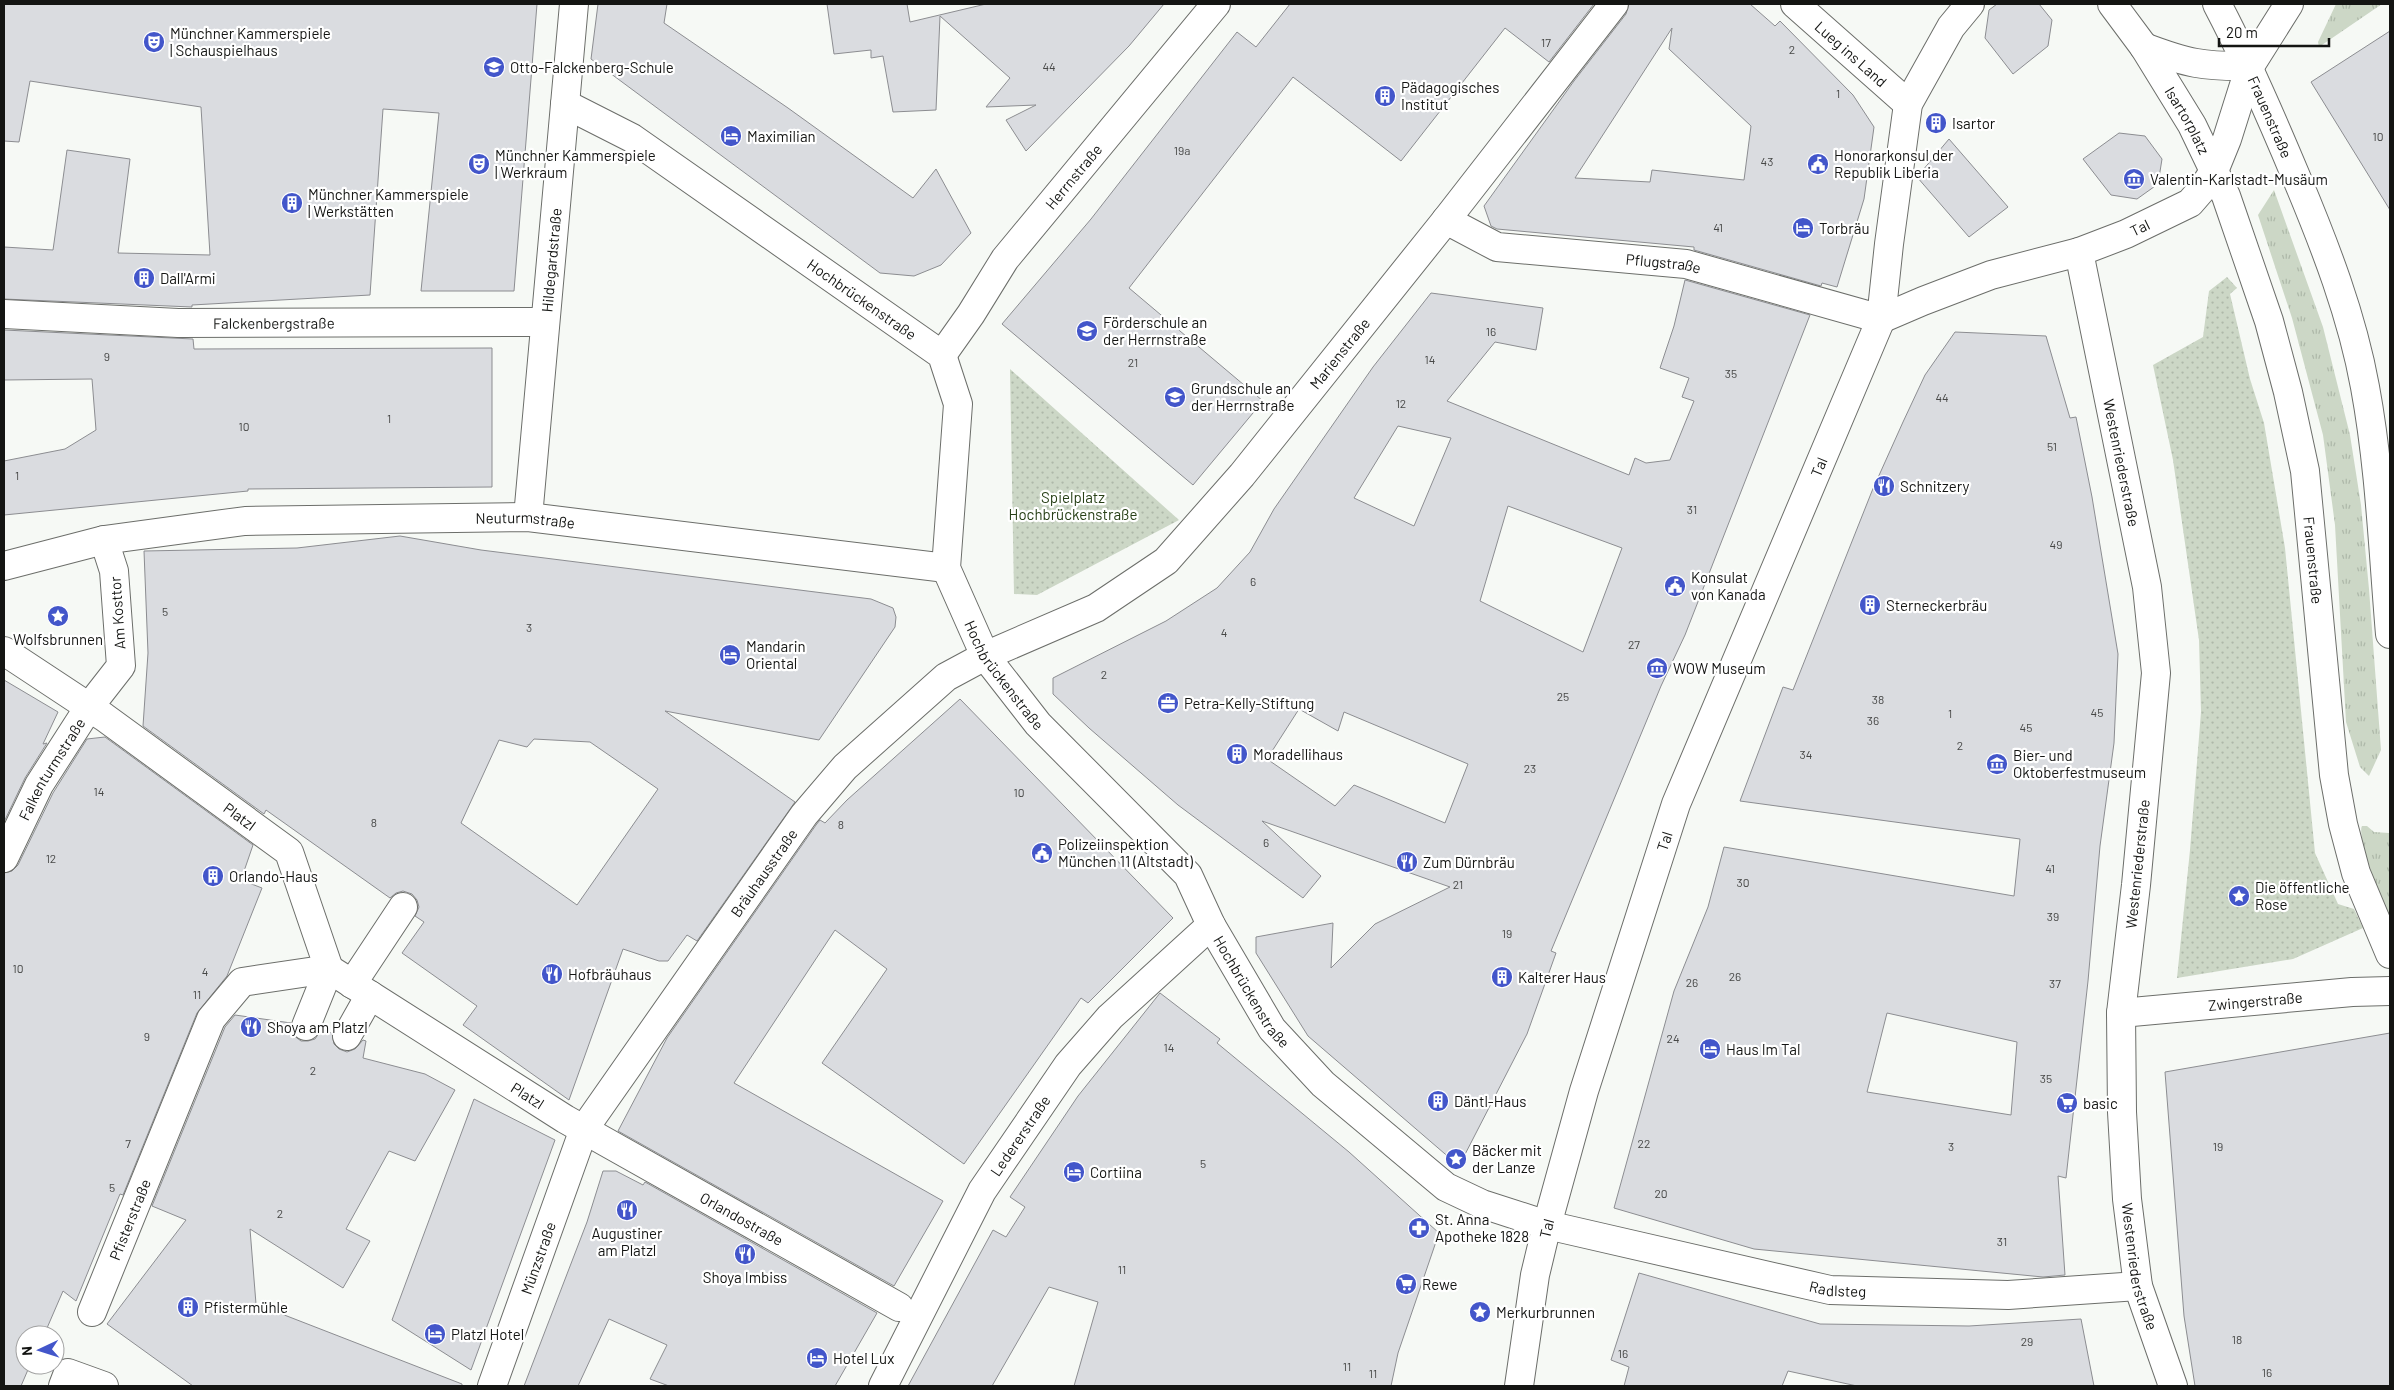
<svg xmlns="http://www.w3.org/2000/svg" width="2394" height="1390" viewBox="0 0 2394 1390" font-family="Barlow,sans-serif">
<defs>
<pattern id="grass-tufts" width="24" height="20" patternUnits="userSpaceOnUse" patternTransform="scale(1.25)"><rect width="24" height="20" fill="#ccd7c6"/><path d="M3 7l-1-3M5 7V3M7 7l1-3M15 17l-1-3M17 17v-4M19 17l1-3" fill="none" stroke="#aeb8a9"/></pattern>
<pattern id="park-dots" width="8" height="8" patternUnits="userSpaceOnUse" patternTransform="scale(1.25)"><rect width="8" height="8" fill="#ccd7c6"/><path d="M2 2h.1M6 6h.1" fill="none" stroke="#aeb8a9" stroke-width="1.8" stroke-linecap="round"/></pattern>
</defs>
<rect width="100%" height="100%" fill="#f6f9f5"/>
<path fill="url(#grass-tufts)" d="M2336 4H2382L2319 47 2318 42Z
M2274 190 2323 327 2350 435 2361 505 2369 589 2381 750 2369 776 2360 767 2346 722 2335 525 2323 435 2292 318 2258 215Z
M2362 826H2367L2374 832 2389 833 2390 925C2385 910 2356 836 2362 826Z"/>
<path fill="url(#park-dots)" d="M2227 277 2237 288 2230 294 2250 379 2264 423 2285 548 2315 853 2338 904 2354 909 2363 928 2293 959 2177 978 2190 850 2201 712 2199 640 2173 460 2153 365 2203 337 2209 291Z
M1010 369 1179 520 1037 595 1014 594Z"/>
<path fill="#dadce0" stroke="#8c8d91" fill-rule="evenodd" d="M4 4H537L514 291H421L439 113 383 109 370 295 192 305V307L4 299V247L53 250 67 150 130 159 118 253 210 255 201 107 30 81 19 142 4 141Z
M598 4H667L664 23 788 108 913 198 936 169 971 233 941 265 914 276 880 273 591 59Z
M827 4H907L910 22 986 4H1164L1129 46 1026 151 1006 120 1036 105 986 107 1010 78 940 16 936 110 893 112 883 56 871 58V50L834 54Z
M1290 4H1594L1549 62 1505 28 1401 161 1293 77 1129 288 1263 401 1193 485 1002 324 1091 219 1237 32 1256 47Z
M1629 4H1750L1775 26 1780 21 1853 95 1874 127 1864 199 1837 287 1822 283 1821 286 1694 250V247L1497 229 1491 226 1484 206 1574 81 1626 14ZM1672 28 1669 49 1751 126 1744 180 1652 170 1650 182 1575 178Z
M1997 4H2039L2052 20 2048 46 2013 74 1985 38 1989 10Z
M2390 31V210L2311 82Z
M2119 133 2145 136 2162 159 2158 184 2137 199 2111 195 2083 159Z
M1949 139 2008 207 1969 237 1917 177Z
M1685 280 1810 315 1685 635 1661 686 1551 951 1556 953 1527 1034 1459 1166 1308 1036 1256 953V937L1333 923 1331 968 1375 924 1450 887 1262 821 1321 876 1303 898 1178 805 1089 728 1053 694V678L1166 621 1217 588 1250 552 1274 509 1373 367 1431 293 1543 308 1536 350 1495 342 1447 401 1629 475 1635 458 1646 463 1670 460 1694 401 1682 397 1689 378 1660 368 1674 326ZM1398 426 1451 438 1414 526 1354 498ZM1508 506 1622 548 1583 652 1480 601ZM1299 709 1338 731 1344 712 1468 764 1445 823 1354 785 1335 806 1267 759Z
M4 330 193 339 194 349 492 348V487L248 489V491L4 515V461L65 449 96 430 92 379 4 380Z
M1955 332 2046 336 2070 418 2076 417 2092 497 2118 654 2114 743 2100 846 2088 981 2066 1178 2058 1176 2065 1275 2043 1277 1754 1249 1614 1208 1674 991 1708 907 1724 847 2014 896 2020 839 1740 801 1783 687 1793 690 1872 491 1903 422 1925 375ZM1887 1013 2017 1042 2011 1115 1867 1092Z
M400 536 481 550 871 599 893 608 896 617 895 627 819 740 665 711 795 802 697 941 687 935 668 961H659L623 949 569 1100 463 1025 477 1006 402 953 424 922 415 916 419 907 417 900 412 894 403 891 396 893 390 898 266 810 264 814 143 726 148 653 144 551 297 548ZM534 739 590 742 658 789 577 905 461 823 499 740 527 747Z
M4 680 58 712 43 744 47 743 25 778 4 822Z
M960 699 1173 918 1088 1003 1081 998 964 1164 822 1063 887 969 835 930 734 1083 943 1201 894 1286 618 1131 667 1038 816 825 820 820 825 823 847 800Z
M105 737 253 845 241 880 262 888 227 976 197 1013 123 1195 120 1194 76 1301 63 1291 44 1335H25V1365H30L21 1386H4V873L12 871 18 865 53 793 87 739Z
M1160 993 1220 1039 1217 1043 1349 1152 1439 1233 1398 1353 1391 1386H1074L1098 1302 1049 1287 992 1386H908L993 1230 1006 1237 1025 1207 1010 1197 1078 1096Z
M235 1015 291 1023 293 1035 301 1041H308L315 1039 321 1030 332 1033 334 1044 339 1049 347 1052 355 1049 363 1040 366 1041 363 1058 425 1074 455 1090 415 1161 389 1151 346 1229 370 1241 343 1288 250 1229 256 1304 462 1384V1386H193L107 1324 186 1220 152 1206 225 1027Z
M2390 1033V1386H2195L2184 1316 2165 1072Z
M474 1099 555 1140 471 1370 392 1320Z
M603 1171H616L643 1185 645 1182 877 1313 835 1386H669L650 1379 667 1345 609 1319 578 1386H524L587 1222Z
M1639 1273 1820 1324 1969 1326 2081 1319 2094 1386H1857L1788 1371 1782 1386H1624L1629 1367 1611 1360Z"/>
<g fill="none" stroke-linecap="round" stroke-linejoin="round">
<g stroke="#6c6e6a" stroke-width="30">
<g id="minor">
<path id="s1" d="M1795 4 1908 104"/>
<path id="s2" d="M565 104 632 138 942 355 958 404 946 568 985 656 1038 724 1188 875 1211 925 1272 1029 1323 1084 1446 1187 1482 1204 1547 1225 1830 1290 2008 1295 2138 1286"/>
<path id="s3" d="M1446 220 1497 247 1686 264 1881 319"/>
<path id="s4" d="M2079 252 2147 587 2156 673 2136 885 2121 1013 2122 1112 2127 1199 2138 1286 2173 1386"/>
<path id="s5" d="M4 314 178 323 544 322"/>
<path id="s6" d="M1881 319 1923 301 1991 275 2079 252 2126 234 2190 203 2203 188 2214 171 2227 139 2250 66"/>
<path id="s7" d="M942 355 971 314 1005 259 1216 4"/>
<path id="s8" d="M528 517 574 4"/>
<path id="s9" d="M4 566 104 540 245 521 528 517 946 568"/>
<path id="s10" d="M4 651 104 717 289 852 329 969 306 1026"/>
<path id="s11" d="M4 858 39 785 89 707 121 666 114 571 104 540"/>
<path d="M352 984 403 907"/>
<path id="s12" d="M2121 1013 2352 992 2390 991"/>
<path d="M347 1036 370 995"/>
<path id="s13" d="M92 1312 211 1019 242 982 329 969 565 1119 899 1307"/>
<path d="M63 1386 68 1373 104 1386"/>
<path id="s14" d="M492 1386 584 1129 804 815 845 767 946 677 985 656 1096 608 1166 561 1242 475 1446 220 1614 4"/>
<path id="s15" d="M883 1386 982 1191 1068 1065 1110 1017 1211 925"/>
<path id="s16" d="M1519 1386 1535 1275 1547 1225 1584 1091 1676 804 1881 319 1889 244 1908 104 1951 27 1970 4"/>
</g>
</g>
<g stroke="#6c6e6a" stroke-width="30">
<g id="major">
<path id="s17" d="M2112 4 2144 47 2192 125 2226 196 2269 321 2288 392 2305 471 2334 775 2343 824 2356 873 2390 954"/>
<path id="s18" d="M2217 4C2247 61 2272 119 2297 179 2325 246 2352 315 2365 387 2380 468 2383 552 2390 634"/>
<path d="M2144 47C2186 63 2204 67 2250 66"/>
<path d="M2250 66 2289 4"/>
</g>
</g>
<use href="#minor" stroke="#fff" stroke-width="28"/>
<use href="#major" stroke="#fff" stroke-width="28"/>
</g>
<defs>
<g id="theatre-disc" transform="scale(1.125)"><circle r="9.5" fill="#4356ca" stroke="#fff"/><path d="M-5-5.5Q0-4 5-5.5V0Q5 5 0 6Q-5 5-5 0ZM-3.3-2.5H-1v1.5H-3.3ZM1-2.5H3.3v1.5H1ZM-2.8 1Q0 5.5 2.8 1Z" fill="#fff"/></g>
<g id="school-disc" transform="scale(1.125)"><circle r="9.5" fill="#4356ca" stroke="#fff"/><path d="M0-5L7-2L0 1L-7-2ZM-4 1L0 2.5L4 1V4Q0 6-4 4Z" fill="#fff"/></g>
<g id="building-disc" transform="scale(1.125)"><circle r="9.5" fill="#4356ca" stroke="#fff"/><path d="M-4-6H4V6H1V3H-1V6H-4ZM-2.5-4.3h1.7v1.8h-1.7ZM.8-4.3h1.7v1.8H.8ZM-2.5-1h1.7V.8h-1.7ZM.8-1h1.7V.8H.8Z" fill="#fff"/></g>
<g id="hotel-disc" transform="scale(1.125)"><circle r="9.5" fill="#4356ca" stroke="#fff"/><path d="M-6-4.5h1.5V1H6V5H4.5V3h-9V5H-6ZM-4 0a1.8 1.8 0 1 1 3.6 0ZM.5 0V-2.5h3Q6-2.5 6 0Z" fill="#fff"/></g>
<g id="civic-disc" transform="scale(1.125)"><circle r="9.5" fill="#4356ca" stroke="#fff"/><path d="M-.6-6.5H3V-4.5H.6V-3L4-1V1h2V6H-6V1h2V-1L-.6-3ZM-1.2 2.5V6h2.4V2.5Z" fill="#fff"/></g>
<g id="museum-disc" transform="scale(1.125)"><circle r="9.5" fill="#4356ca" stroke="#fff"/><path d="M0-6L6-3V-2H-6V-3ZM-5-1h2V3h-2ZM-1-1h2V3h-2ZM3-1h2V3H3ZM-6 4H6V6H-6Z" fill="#fff"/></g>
<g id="restaurant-disc" transform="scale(1.125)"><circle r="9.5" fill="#4356ca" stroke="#fff"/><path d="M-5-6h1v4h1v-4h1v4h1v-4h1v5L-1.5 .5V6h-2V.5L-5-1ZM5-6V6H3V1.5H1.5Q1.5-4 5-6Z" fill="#fff"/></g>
<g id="sight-disc" transform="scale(1.125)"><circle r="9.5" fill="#4356ca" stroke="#fff"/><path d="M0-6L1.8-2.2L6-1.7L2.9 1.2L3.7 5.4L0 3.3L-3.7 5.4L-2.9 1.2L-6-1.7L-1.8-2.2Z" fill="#fff"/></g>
<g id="office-disc" transform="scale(1.125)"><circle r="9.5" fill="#4356ca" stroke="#fff"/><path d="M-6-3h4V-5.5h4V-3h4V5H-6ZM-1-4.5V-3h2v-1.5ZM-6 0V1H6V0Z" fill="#fff"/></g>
<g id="supermarket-disc" transform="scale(1.125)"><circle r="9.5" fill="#4356ca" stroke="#fff"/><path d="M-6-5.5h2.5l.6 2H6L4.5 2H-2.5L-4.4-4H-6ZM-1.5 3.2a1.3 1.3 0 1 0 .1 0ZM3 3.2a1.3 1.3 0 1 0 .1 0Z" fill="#fff"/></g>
<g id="pharmacy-disc" transform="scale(1.125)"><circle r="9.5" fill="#4356ca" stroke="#fff"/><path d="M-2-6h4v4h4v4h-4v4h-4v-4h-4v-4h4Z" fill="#fff"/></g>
</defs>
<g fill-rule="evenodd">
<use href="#theatre-disc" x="154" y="42"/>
<use href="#school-disc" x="494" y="67"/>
<use href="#building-disc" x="1385" y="96"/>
<use href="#building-disc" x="1936" y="123"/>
<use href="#hotel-disc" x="731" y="136"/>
<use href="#theatre-disc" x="479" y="164"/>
<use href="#civic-disc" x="1818" y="164"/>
<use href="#museum-disc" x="2134" y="179"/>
<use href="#building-disc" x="292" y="203"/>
<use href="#hotel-disc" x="1803" y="228"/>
<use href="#building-disc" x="144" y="278"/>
<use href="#school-disc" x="1087" y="331"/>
<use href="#school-disc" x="1175" y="397"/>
<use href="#restaurant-disc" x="1884" y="486"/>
<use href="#civic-disc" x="1675" y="586"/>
<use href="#building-disc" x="1870" y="605"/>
<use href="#sight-disc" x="58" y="616"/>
<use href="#hotel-disc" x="730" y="655"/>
<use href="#museum-disc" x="1657" y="668"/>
<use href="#office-disc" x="1168" y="703"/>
<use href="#building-disc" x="1237" y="754"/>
<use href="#museum-disc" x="1997" y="764"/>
<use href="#civic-disc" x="1042" y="853"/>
<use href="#restaurant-disc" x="1407" y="862"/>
<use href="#building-disc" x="213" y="876"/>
<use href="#sight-disc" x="2239" y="896"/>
<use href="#restaurant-disc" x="552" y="974"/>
<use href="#building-disc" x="1502" y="977"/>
<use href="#restaurant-disc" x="251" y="1027"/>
<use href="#hotel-disc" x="1710" y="1049"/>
<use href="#building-disc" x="1438" y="1101"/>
<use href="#supermarket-disc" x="2067" y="1103"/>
<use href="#sight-disc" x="1456" y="1159"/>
<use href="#hotel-disc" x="1074" y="1172"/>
<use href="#restaurant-disc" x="627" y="1210"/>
<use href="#pharmacy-disc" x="1419" y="1228"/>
<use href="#restaurant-disc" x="745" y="1254"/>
<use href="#supermarket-disc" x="1406" y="1284"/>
<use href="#building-disc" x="188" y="1307"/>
<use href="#sight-disc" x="1480" y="1312"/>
<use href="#hotel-disc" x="435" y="1334"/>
<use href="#hotel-disc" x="817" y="1358"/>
</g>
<g text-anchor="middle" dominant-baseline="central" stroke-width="4.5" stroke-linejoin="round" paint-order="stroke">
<g font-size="12" fill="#464746">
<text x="1546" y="42">17</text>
<text x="1792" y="49">2</text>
<text x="1049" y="66">44</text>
<text x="1838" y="93">1</text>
<text x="2378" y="136">10</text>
<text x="1182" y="150">19a</text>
<text x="1767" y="161">43</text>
<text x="1718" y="227">41</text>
<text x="1491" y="331">16</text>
<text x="107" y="356">9</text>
<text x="1430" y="359">14</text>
<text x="1133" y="362">21</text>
<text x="1731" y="373">35</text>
<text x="1942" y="397">44</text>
<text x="1401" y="403">12</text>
<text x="389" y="418">1</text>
<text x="244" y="426">10</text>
<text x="2052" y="446">51</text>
<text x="17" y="475">1</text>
<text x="1692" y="509">31</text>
<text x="2056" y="544">49</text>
<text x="1253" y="581">6</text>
<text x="165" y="611">5</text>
<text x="529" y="627">3</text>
<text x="1224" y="632">4</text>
<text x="1634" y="644">27</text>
<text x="1104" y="674">2</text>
<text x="1563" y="696">25</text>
<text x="1878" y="699">38</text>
<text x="2097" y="712">45</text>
<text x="1950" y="713">1</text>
<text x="1873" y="720">36</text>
<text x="2026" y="727">45</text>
<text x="1960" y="745">2</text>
<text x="1806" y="754">34</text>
<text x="1530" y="768">23</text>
<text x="99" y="791">14</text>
<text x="1019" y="792">10</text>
<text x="374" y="822">8</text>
<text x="841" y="824">8</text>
<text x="1266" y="842">6</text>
<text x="51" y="858">12</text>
<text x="2050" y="868">41</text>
<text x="1743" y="882">30</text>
<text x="1458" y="884">21</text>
<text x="2053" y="916">39</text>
<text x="1507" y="933">19</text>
<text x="18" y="968">10</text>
<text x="205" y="971">4</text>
<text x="1735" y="976">26</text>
<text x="1692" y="982">26</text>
<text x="2055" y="983">37</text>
<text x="197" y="994">11</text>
<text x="147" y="1036">9</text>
<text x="1673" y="1038">24</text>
<text x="1169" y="1047">14</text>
<text x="313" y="1070">2</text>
<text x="2046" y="1078">35</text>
<text x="128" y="1143">7</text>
<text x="1644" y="1143">22</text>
<text x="1951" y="1146">3</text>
<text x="2218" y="1146">19</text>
<text x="1203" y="1163">5</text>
<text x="112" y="1187">5</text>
<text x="1661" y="1193">20</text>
<text x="280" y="1213">2</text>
<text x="2002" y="1241">31</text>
<text x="1122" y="1269">11</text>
<text x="2237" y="1339">18</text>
<text x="2027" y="1341">29</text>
<text x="1623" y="1353">16</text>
<text x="1347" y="1366">11</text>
<text x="2267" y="1372">16</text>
<text x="1373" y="1373">11</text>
</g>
<g font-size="15" fill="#141513" stroke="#fff" text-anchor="start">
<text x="170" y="33">Münchner Kammerspiele<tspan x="170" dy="17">| Schauspielhaus</tspan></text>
<text x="510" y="67">Otto-Falckenberg-Schule</text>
<text x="1401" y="87">Pädagogisches<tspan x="1401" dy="17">Institut</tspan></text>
<text x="1952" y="123">Isartor</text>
<text x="747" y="136">Maximilian</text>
<text x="495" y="155">Münchner Kammerspiele<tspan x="495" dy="17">| Werkraum</tspan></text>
<text x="1834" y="155">Honorarkonsul der<tspan x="1834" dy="17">Republik Liberia</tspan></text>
<text x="2150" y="179">Valentin-Karlstadt-Musäum</text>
<text x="308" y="194">Münchner Kammerspiele<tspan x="308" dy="17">| Werkstätten</tspan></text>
<text x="1819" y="228">Torbräu</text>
<text x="160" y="278">Dall'Armi</text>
<text x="1103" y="322">Förderschule an<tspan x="1103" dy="17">der Herrnstraße</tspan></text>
<text x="1191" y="388">Grundschule an<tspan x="1191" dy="17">der Herrnstraße</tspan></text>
<text x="1900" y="486">Schnitzery</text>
<text x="1691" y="577">Konsulat<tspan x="1691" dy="17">von Kanada</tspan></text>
<text x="1886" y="605">Sterneckerbräu</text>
<text x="58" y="639" text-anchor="middle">Wolfsbrunnen</text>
<text x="746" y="646">Mandarin<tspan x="746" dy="17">Oriental</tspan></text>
<text x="1673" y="668">WOW Museum</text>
<text x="1184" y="703">Petra-Kelly-Stiftung</text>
<text x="1253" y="754">Moradellihaus</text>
<text x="2013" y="755">Bier- und<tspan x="2013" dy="17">Oktoberfestmuseum</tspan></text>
<text x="1058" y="844">Polizeiinspektion<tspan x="1058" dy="17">München 11 (Altstadt)</tspan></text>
<text x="1423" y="862">Zum Dürnbräu</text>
<text x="229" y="876">Orlando-Haus</text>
<text x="2255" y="887">Die öffentliche<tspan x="2255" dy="17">Rose</tspan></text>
<text x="568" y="974">Hofbräuhaus</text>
<text x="1518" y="977">Kalterer Haus</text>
<text x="267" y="1027">Shoya am Platzl</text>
<text x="1726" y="1049">Haus Im Tal</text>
<text x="1454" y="1101">Däntl-Haus</text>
<text x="2083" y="1103">basic</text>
<text x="1472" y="1150">Bäcker mit<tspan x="1472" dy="17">der Lanze</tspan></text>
<text x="1090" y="1172">Cortiina</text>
<text x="1435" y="1219">St. Anna<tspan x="1435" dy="17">Apotheke 1828</tspan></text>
<text x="627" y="1233" text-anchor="middle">Augustiner<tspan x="627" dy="17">am Platzl</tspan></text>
<text x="745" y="1277" text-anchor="middle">Shoya Imbiss</text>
<text x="1422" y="1284">Rewe</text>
<text x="204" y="1307">Pfistermühle</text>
<text x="1496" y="1312">Merkurbrunnen</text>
<text x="451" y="1334">Platzl Hotel</text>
<text x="833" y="1358">Hotel Lux</text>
</g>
<g font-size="15" fill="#141513" stroke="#fff">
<text stroke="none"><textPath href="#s1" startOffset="75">Lueg ins Land</textPath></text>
<text stroke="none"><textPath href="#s18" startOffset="125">Frauenstraße</textPath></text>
<text stroke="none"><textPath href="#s17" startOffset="139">Isartorplatz</textPath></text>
<text stroke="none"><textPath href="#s7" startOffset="222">Herrnstraße</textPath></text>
<text stroke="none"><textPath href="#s6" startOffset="275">Tal</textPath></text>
<text stroke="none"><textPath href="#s8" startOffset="258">Hildegardstraße</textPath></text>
<text stroke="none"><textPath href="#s3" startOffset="225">Pflugstraße</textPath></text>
<text stroke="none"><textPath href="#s2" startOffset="356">Hochbrückenstraße</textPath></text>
<text stroke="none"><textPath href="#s5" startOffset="270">Falckenbergstraße</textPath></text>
<text stroke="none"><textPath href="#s14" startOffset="1375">Marienstraße</textPath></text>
<text stroke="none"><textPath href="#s4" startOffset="215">Westenriederstraße</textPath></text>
<text stroke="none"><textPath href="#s16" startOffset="970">Tal</textPath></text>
<text stroke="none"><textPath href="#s9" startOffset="526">Neuturmstraße</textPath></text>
<text stroke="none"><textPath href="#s17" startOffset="600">Frauenstraße</textPath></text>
<text transform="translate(117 613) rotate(-94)">Am Kosttor</text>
<text stroke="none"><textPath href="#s2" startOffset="792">Hochbrückenstraße</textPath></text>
<text stroke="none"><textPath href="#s11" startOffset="101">Falkenturmstraße</textPath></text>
<text stroke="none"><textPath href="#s10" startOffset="288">Platzl</textPath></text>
<text stroke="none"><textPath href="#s16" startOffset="565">Tal</textPath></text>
<text transform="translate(2137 864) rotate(-84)">Westenriederstraße</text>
<text stroke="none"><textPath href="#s14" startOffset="586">Bräuhausstraße</textPath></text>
<text stroke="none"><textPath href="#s2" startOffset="1198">Hochbrückenstraße</textPath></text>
<text stroke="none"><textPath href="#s12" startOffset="135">Zwingerstraße</textPath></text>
<text stroke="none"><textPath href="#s13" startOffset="688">Platzl</textPath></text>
<text stroke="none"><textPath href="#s15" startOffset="286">Ledererstraße</textPath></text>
<text stroke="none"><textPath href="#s13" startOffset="935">Orlandostraße</textPath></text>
<text stroke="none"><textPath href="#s13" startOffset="100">Pfisterstraße</textPath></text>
<text stroke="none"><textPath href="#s16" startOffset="160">Tal</textPath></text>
<text stroke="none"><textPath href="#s14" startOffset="136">Münzstraße</textPath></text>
<text stroke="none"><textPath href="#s4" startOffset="1025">Westenriederstraße</textPath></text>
<text stroke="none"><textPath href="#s2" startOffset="1882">Radlsteg</textPath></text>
</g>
<g font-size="15" fill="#284017" stroke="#fff">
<text x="1073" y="497">Spielplatz<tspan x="1073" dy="17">Hochbrückenstraße</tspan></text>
</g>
</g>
<rect width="2394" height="1390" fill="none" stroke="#141513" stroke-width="10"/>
<g transform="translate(40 1350) rotate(266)"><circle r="24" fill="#ffffff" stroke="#a1a1a1"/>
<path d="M0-4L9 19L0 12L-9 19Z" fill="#4356ca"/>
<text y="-8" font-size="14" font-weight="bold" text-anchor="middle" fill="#141513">N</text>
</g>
<path d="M2219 38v8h110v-8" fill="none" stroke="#141513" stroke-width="2.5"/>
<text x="2226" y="38" font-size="15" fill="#141513" stroke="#ffffff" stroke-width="4" paint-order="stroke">20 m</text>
</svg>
